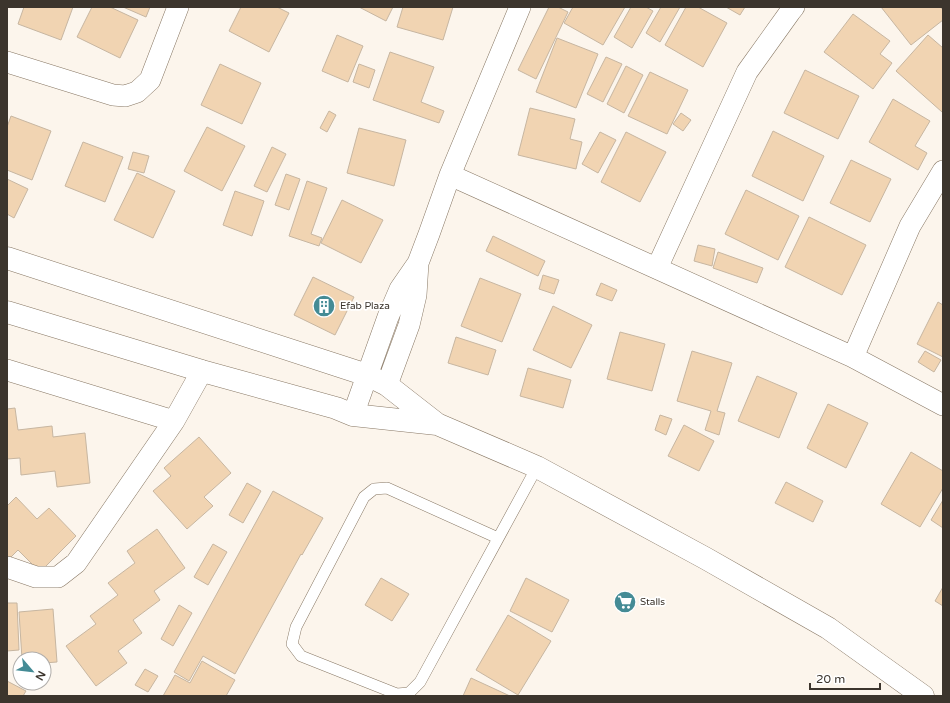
<svg xmlns="http://www.w3.org/2000/svg" width="950" height="703" viewBox="0 0 950 703" font-family="'Varela Round',sans-serif">
<rect width="100%" height="100%" fill="#fcf5ec"/>
<path fill="#f1d4b2" stroke="#c7b6a1" d="M24 7H73L61 40 18 24Z
M92 7H110L138 20 120 58 77 37Z
M123 7H150L146 17Z
M241 7H277L289 13 269 52 229 31Z
M359 7H393L386 21Z
M403 7H453L443 40 397 27Z
M549 7H558L568 12 536 79 518 70Z
M573 7H625L603 45 564 23Z
M631 7H646L653 11 632 48 614 37Z
M661 7H680L660 42 646 33Z
M686 7H698L727 23 703 67 665 45Z
M726 7H745L740 15Z
M881 7H940L943 10V20L911 45Z
M853 14 890 41 880 54 892 63 873 89 824 52Z
M337 35 363 46 348 82 322 71Z
M928 35 943 48V111L942 112 896 71Z
M557 38 598 54 576 108 536 92Z
M390 52 434 67 421 102 444 111 439 123 373 100Z
M606 57 622 64 603 102 587 94Z
M220 64 261 83 242 124 201 105Z
M359 64 375 70 369 88 353 82Z
M626 66 643 75 624 113 607 104Z
M805 70 859 96 838 139 784 113Z
M650 72 688 90 667 134 628 116Z
M893 99 930 121 915 146 927 153 918 170 869 142Z
M530 108 575 119 570 139 582 142 576 169 518 155Z
M329 111 336 115 327 132 320 128Z
M681 113 691 120 683 131 673 124Z
M11 116 51 131 32 180 7 170V127Z
M207 127 245 146 222 191 184 171Z
M359 128 406 140 394 186 347 173Z
M773 131 824 156 803 201 752 176Z
M600 132 616 140 598 173 582 164Z
M626 132 666 152 640 202 601 182Z
M83 142 123 157 105 202 65 186Z
M272 147 286 154 267 192 254 186Z
M133 152 149 156 144 173 128 169Z
M851 160 891 179 870 222 830 203Z
M137 173 175 191 153 238 114 220Z
M286 174 300 179 289 210 275 205Z
M7 179 28 189 14 218 7 214Z
M307 181 327 188 311 234 322 238 319 246 289 236Z
M746 190 799 216 778 260 725 234Z
M235 191 264 201 252 236 223 225Z
M342 200 383 220 361 263 321 243Z
M809 217 866 245 842 295 785 267Z
M493 236 545 261 538 276 486 251Z
M698 245 715 249 712 266 694 261Z
M718 252 763 268 757 283 713 268Z
M543 275 559 280 554 294 539 289Z
M313 277 354 297 335 335 294 315Z
M480 278 521 294 502 342 461 326Z
M601 283 617 290 612 301 596 295Z
M938 302 943 305V357L917 344Z
M553 306 592 325 571 368 533 350Z
M620 332 665 344 652 391 607 379Z
M456 337 496 350 488 375 448 363Z
M692 351 732 363 717 411 725 413 719 435 705 430 711 411 677 401Z
M925 351 941 360 934 372 918 362Z
M528 368 571 380 563 408 520 396Z
M757 376 797 393 779 438 738 421Z
M828 404 868 423 846 468 807 448Z
M15 408 18 430 52 426 53 437 85 433 90 483 57 487 55 471 21 475 20 458 7 459V409Z
M660 415 672 419 666 435 655 430Z
M684 425 714 441 699 471 668 456Z
M199 437 231 473 204 497 213 506 187 529 153 491 171 476 164 468Z
M911 452 943 471V488L920 527 881 504Z
M786 482 823 501 813 522 775 503Z
M247 483 261 491 243 523 229 515Z
M273 491 323 518 302 555 301 554 235 674 203 656 189 681 174 672Z
M16 497 37 519 49 508 76 536 40 572 18 550 9 559 7 557V506Z
M943 500V528L931 520Z
M157 529 185 568 154 591 160 600 133 620 142 633 118 651 127 663 96 686 66 646 96 624 90 616 118 595 108 583 135 563 127 551Z
M213 544 227 552 208 585 194 577Z
M381 578 409 594 392 621 365 605Z
M526 578 569 600 552 632 510 611Z
M943 587V606L935 601Z
M7 603H17L19 650 7 651Z
M179 605 192 613 173 646 161 639Z
M53 609 57 662 44 663V659H22L19 612Z
M508 615 551 641 518 695 476 670Z
M202 661 235 680 226 696H163L175 675 190 683Z
M145 669 158 676 148 692 135 685Z
M471 678 510 696H463Z
M7 681 26 691 23 696H7Z"/>
<g fill="none" stroke-linecap="round" stroke-linejoin="round">
<g stroke="#887865" stroke-width="12">
<path id="service" d="M498 538 387 488 374 489 364 497 296 627 292 644 301 656 397 694 409 693 420 682 537 467"/>
</g>
<g stroke="#887865" stroke-width="22">
<path id="minor" d="M7 62 113 95 125 96 137 92 150 80 178 7
M450 175 853 357 943 405
M657 268 747 72 790 12 794 7
M853 357 910 226 943 171
M7 370 174 421
M387 385 409 325 416 295 418 263
M353 415 388 317 400 289 418 263 429 234 450 175 520 7
M7 567 36 577H58L76 563 174 421 202 371"/>
</g>
<g stroke="#887865" stroke-width="23">
<path id="tertiary" d="M7 258 367 375 387 385 437 424 537 467 705 558 828 628 923 696
M7 312 202 371 336 408 353 415 437 424"/>
</g>
<use href="#service" stroke="#fff" stroke-width="11"/>
<use href="#minor" stroke="#fff" stroke-width="21"/>
<use href="#tertiary" stroke="#fff" stroke-width="22"/>
</g>
<defs>
<g id="building-disc" transform="scale(1.15)"><circle r="9.5" fill="#448b95" stroke="#fff"/><path d="M-4-6H4V6H1V3H-1V6H-4ZM-2.5-4.3h1.7v1.8h-1.7ZM.8-4.3h1.7v1.8H.8ZM-2.5-1h1.7V.8h-1.7ZM.8-1h1.7V.8H.8Z" fill="#fff"/></g>
<g id="supermarket-disc" transform="scale(1.15)"><circle r="9.5" fill="#448b95" stroke="#fff"/><path d="M-6-5.5h2.5l.6 2H6L4.5 2H-2.5L-4.4-4H-6ZM-1.5 3.2a1.3 1.3 0 1 0 .1 0ZM3 3.2a1.3 1.3 0 1 0 .1 0Z" fill="#fff"/></g>
</defs>
<g fill-rule="evenodd">
<use href="#building-disc" x="324" y="306"/>
<use href="#supermarket-disc" x="625" y="602"/>
</g>
<g text-anchor="middle" dominant-baseline="central" stroke-width="3.5" stroke-linejoin="round" paint-order="stroke">
<g font-size="10" fill="#3c352d" stroke="#fff" text-anchor="start">
<text x="340" y="306">Efab Plaza</text>
<text x="640" y="602">Stalls</text>
</g>
</g>
<rect width="950" height="703" fill="none" stroke="#3c352d" stroke-width="16"/>
<g transform="translate(32 671) rotate(118)"><circle r="19" fill="#ffffff" stroke="#b1aeab"/>
<path d="M0-3L7 15L0 10L-7 15Z" fill="#448b95"/>
<text y="-6" font-size="11" font-weight="bold" text-anchor="middle" fill="#3c352d">N</text>
</g>
<path d="M810 683v6h70v-6" fill="none" stroke="#3c352d" stroke-width="2"/>
<text x="816" y="683" font-size="12" fill="#3c352d" stroke="#ffffff" stroke-width="3" paint-order="stroke">20 m</text>
</svg>
